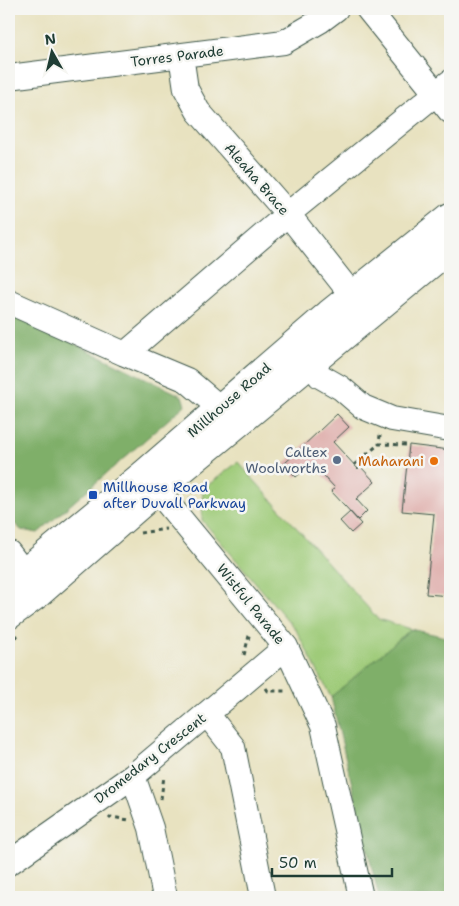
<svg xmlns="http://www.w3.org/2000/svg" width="459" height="906" viewBox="0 0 459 906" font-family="'Shantell Sans',sans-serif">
<rect width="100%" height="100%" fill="#f6f6f2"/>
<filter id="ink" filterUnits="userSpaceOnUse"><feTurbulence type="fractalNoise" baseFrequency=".02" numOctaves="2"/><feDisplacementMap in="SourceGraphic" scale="10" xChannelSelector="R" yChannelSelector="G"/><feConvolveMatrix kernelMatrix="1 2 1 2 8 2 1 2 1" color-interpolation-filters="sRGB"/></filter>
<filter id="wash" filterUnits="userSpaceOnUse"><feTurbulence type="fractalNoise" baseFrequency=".0096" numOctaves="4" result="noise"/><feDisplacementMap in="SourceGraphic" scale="20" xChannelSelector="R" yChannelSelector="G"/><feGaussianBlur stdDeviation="1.12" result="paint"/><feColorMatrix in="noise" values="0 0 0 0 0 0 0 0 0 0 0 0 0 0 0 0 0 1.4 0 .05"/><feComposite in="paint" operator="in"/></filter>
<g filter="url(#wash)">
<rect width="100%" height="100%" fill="#e8e2c0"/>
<path fill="#9fcb79" stroke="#5f8456" d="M238 462 378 619 411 629 331 697 296 630 202 520 203 489Z"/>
<path fill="#7faf69" stroke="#4f764e" d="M9 312 182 396 185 405 38 533 21 530 9 518Z
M411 629 450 638V897H379L331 697Z"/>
<g id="blocks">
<path fill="#dda8a6" d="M337 414 349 427 333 442 358 469 360 466 375 482 356 499 367 511 358 520 331 491 335 488 312 463 296 477 284 464Z
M409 445 450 450V596L426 594 434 514 402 511Z
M350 512 361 524 351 533 340 521Z"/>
</g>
</g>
<g filter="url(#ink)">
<use href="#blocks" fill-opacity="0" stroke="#3d5649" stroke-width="1"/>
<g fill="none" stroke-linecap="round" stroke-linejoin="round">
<g stroke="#3d5649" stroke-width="26">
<path id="minor" d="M368 9 450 111
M181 55 186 89 198 111 288 214 352 295
M9 77 284 42 320 21 336 9
M9 302 125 354 187 380 220 408
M315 344 312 362 320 376 341 388 363 407 392 419 450 429
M125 354 288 214 450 82
M146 477 286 647 323 726 361 897
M9 553 35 587
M207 714 233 747 263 897
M133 776 151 828 165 897
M9 863 133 776 286 647"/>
</g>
<g stroke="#3d5649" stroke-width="30">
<path id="major" d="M9 585 144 474 329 314 450 217
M9 615 39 593 157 490 450 248"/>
</g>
<path stroke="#3d5649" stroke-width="3" stroke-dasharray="4 4" stroke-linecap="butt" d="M380 435 379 444 409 445
M354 465 379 444
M190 501 193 488
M140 533 166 529
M9 643 18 635
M244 655 250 632
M266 688 268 691H287
M161 799 164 776
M109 819 111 817 129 820"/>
<use href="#minor" stroke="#fff" stroke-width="24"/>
<use href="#major" stroke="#fff" stroke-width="28"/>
</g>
</g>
<circle fill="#5c6f8a" stroke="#f6f6f2" stroke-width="2" cx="337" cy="460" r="5"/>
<circle fill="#e8710a" stroke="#f6f6f2" stroke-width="2" cx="434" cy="461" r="5"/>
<rect fill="#1a4fb4" stroke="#f6f6f2" stroke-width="2" x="88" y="490" width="10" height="10" rx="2.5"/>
<g text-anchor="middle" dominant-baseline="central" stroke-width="5" stroke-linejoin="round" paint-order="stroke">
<g font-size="14" fill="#1f3d34" stroke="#f6f6f2">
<text transform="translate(177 56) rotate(-7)">Torres Parade</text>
<text transform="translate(257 179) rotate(49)">Aleaha Brace</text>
<text transform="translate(229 400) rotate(-41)">Millhouse Road</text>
<text transform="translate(251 604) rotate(51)">Wistful Parade</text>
<text transform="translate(150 758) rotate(-38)">Dromedary Crescent</text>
</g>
<g font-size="14" fill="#4e5e75" stroke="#f6f6f2" text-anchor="end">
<text x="327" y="452">Caltex<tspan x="327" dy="16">Woolworths</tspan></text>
</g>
<g font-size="14" fill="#c56008" stroke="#f6f6f2" text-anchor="end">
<text x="424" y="461">Maharani</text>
</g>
<g font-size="14" fill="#164399" stroke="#f6f6f2" text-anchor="start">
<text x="103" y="487">Millhouse Road<tspan x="103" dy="16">after Duvall Parkway</tspan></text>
</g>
</g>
<rect width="459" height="906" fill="none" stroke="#f6f6f2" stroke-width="30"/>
<g transform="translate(52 52) rotate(352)" stroke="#f6f6f2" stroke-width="4" paint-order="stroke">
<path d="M0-4L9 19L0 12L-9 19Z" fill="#1f3d34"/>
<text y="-8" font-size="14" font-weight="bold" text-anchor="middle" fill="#1f3d34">N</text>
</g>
<path d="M272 868v8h120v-8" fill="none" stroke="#1f3d34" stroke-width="2.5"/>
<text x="279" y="868" font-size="15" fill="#1f3d34" stroke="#f6f6f2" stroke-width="4" paint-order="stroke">50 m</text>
</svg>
